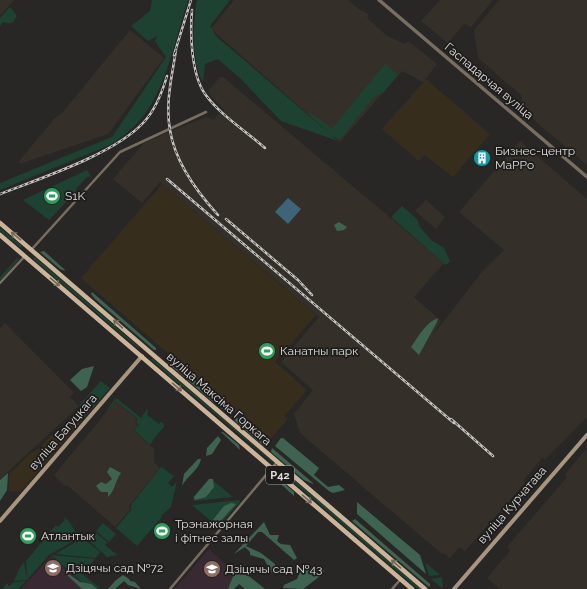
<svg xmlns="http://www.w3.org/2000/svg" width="587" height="589" viewBox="0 0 587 589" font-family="Raleway,sans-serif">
<rect width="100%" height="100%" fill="#282725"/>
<path fill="#372d1d" d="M426 79 490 134 453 177 425 155 419 161 382 129Z
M162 184 316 315 275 362 307 390 284 416 288 419 269 441 81 278Z
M75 419 80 423 20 492 9 491V474L32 452 40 448 51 435 67 430Z"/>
<path fill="#343029" d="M0 0H14L0 16Z
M234 0H348L361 11 362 10 369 15 367 18 387 36 405 44 408 41 437 64 423 82 402 71 340 142 211 29Z
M440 0H493L471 27 464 24 448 43 421 21Z
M499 0H587V165L534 120V118L521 104 522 96 478 58 474 30Z
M130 30 164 58 108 134 19 164 20 160 54 119 63 112Z
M220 77H223L444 263 414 297 441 321 433 335 482 272 504 250 459 212 520 141 587 199V417L545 460 542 458 523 481 525 483 465 551 459 547 450 558 443 553 442 554 300 433 294 414 313 390 281 362 319 317 160 182 142 203 113 179 144 143 179 128 196 172 179 128 206 117 214 120 218 114 225 111 211 96 208 91Z
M426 200 445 217 436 229 415 211Z
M5 323 74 393 70 397 79 406 0 479V328Z
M116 401 137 419 135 422 138 425 133 430 154 449V462L160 468 129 506 130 510 115 527 67 485 65 487 54 475Z
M587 448V589H500L487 578 510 551 507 547 567 477 565 474Z"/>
<path fill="#392933" d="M209 549 236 573 238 577 227 589H175Z
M51 556 89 589H21Z"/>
<path fill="#1d4232" d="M152 0H188C176 36 167 85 144 115 135 127 122 137 110 145L0 190V183L112 137 166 57 155 41 157 36 148 41 131 26 150 11Z
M197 0H230L210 26 216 36 329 133 307 113H311L332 129 385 64 398 75 383 93 375 96 340 139 332 136 338 141 281 121 240 78 218 59 205 64 203 82C191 62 193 23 197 0Z
M10 7 17 16C13 24 11 24 3 22L0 26V18Z
M87 170 91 176 86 178 76 189V192L49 220 23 200Z
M402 206 417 219 420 227 431 240 444 248 450 261 446 265 391 217Z
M0 228 22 246 21 248 0 231Z
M35 257 139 347V349L33 259Z
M17 258 19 259 0 281V277Z
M152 358 272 461V462L151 360Z
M101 381 110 388 80 422 75 417 81 403Z
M116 398 141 418 147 409 148 411 147 415 159 424 161 422 164 424V427L155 437 150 445 134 430 139 425 136 422 138 419 116 401 107 411H106Z
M216 399 231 412 226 413 213 402Z
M161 467 174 476 168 483 172 487 177 481 171 507 161 516 162 517 137 546 116 528 131 510V505Z
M284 471 422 589H418L283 473Z
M210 478 233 497 194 501 193 497Z
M239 500 240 502 218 527 192 505Z
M64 517 69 521 79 538 49 555 27 580 26 561 56 525 58 527 65 520Z
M103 523 116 534 109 542 96 531Z
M95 532 107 542 105 545 117 555 107 557 86 538Z
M81 539H84L100 552 96 558 55 554Z
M51 555 95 559 82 574 100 588 90 589Z
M24 562 27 580 14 581 19 569Z
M425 562 440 575 429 576Z
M442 577 443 586 442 588 431 579Z
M26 581 18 589H2L7 583 9 586 14 582Z"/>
<path fill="#3e6451" d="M339 222 347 227 344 230 337 231 334 225Z
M44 251 64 269 65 271 60 269 40 252Z
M92 292 156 348V350H154L95 299 91 294Z
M438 318 437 322 419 355 411 347C419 336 425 323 438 318Z
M171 360 216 399 213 402 168 363Z
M94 366 87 387 81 391 70 380 82 369Z
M235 416 268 444V445L264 446 235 421Z
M221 432H223L239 445 240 450Z
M218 436 221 440 212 454 206 456 207 448Z
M281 438H283L319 468 314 475 328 487 339 485 345 490 333 493 329 491 275 446Z
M272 448 313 483V484L304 480 271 452Z
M198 459H201C199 470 187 476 182 486L184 474Z
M110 467 121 473C115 481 115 491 108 497V492H101L96 486 101 482 106 484 112 479 107 472Z
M8 473 7 490 0 501V480Z
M273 474 294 492V496L271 475Z
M209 479H213L214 487 206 497 195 500 194 497Z
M357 502 420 555 426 574 357 514Z
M231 503 236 504 217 525 213 520 224 506Z
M355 519 430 584V586L429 587 352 521Z
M264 522 270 535H279L277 541 281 544 290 545 297 558 294 560 262 532H258L246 546 261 553 275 564 276 574 272 573 264 559 250 555V552L245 547 234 554Z
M309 568 318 571 324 570 323 574 303 589 283 588 284 585 297 579 300 572Z
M236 569H240L265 589H245L239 584 234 589H228Z
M63 570 80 582 91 584 97 589H82L68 576Z
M123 575 129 579 130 581 135 582 141 589 128 585 124 581 115 589H108L116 580Z"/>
<path fill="#3e6478" d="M288 198 301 209 288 224 275 212Z"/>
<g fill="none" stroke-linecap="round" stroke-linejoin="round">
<path stroke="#796d60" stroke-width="2.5" d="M32 249 120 152 206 112
M0 283 25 256
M170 589 277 462
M392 589 400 580"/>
<path stroke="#796d60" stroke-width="3.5" d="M379 0 587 177"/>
<path stroke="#a79580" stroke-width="4" d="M0 521 142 356
M454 589 587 435"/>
<path stroke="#cbb499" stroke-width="4.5" d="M0 223 425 589
M0 235 412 589"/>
<g stroke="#c7c6c4" stroke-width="2.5">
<path id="rail" d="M192 10C190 33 191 74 205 94 220 115 246 131 265 148
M176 50C172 76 165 103 170 130 175 162 197 192 218 215
M174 55 191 0
M167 179 454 423
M0 194C41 178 115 154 144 122 156 109 162 93 167 76
M226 219 298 280 312 295
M451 419 493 456"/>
</g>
<use href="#rail" stroke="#1f1d1c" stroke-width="1" stroke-dasharray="3" stroke-linecap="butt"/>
</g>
<defs><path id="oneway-shaft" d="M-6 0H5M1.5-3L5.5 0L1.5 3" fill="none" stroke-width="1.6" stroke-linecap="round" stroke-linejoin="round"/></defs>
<g stroke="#75685a">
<use href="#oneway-shaft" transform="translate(16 236) rotate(-141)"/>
<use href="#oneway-shaft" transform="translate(55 282) rotate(40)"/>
<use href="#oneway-shaft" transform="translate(118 324) rotate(-139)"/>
<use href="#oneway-shaft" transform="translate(177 387) rotate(41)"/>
<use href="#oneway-shaft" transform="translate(307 499) rotate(41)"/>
<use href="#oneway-shaft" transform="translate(396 564) rotate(-139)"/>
</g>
<defs>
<g id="building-disc" transform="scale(0.9)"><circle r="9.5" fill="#0f9aa8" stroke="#1f1d1c"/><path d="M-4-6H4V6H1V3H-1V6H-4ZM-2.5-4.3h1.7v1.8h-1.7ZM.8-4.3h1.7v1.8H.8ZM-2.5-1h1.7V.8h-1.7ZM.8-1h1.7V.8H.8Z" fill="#fff"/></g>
<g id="stadium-disc" transform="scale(0.9)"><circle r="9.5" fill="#2e9e5b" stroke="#1f1d1c"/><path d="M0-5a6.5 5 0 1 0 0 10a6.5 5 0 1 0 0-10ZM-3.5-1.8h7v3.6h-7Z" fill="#fff"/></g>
<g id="school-disc" transform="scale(0.9)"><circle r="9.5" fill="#8d6e63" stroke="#1f1d1c"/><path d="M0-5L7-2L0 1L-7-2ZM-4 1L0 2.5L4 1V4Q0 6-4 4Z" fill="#fff"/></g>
</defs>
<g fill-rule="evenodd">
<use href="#building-disc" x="482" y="158"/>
<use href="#stadium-disc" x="52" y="196"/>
<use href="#stadium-disc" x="267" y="351"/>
<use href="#stadium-disc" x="162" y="531"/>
<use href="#stadium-disc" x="28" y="536"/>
<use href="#school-disc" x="53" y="568"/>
<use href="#school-disc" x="212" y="569"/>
</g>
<g text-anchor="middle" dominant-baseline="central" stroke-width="3.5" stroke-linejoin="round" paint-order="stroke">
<rect fill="#1f1d1c" stroke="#a5a4a2" stroke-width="1" x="266" y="466" width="28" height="18" rx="3"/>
<g font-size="11" font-weight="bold" fill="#dfdedc">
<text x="280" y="475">Р42</text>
</g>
<g font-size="12" fill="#dfdedc" stroke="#1f1d1c">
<text transform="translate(489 81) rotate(40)">Гаспадарчая вуліца</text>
<text transform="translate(219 399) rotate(41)">вуліца Максіма Горкага</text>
<text transform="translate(63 432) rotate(-49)">вуліца Багуцкага</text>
<text transform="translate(512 505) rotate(-49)">вуліца Курчатава</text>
</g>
<g font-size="12" fill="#dfdedc" stroke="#1f1d1c" text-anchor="start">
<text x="495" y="151">Бизнес-центр<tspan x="495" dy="14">МаРРо</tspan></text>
<text x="65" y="196">S1K</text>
<text x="280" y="351">Канатны парк</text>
<text x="175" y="524">Трэнажорная<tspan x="175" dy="14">і фітнес залы</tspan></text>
<text x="41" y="536">Атлантык</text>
<text x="66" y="568">Дзіцячы сад №72</text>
<text x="225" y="569">Дзіцячы сад №43</text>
</g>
</g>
</svg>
